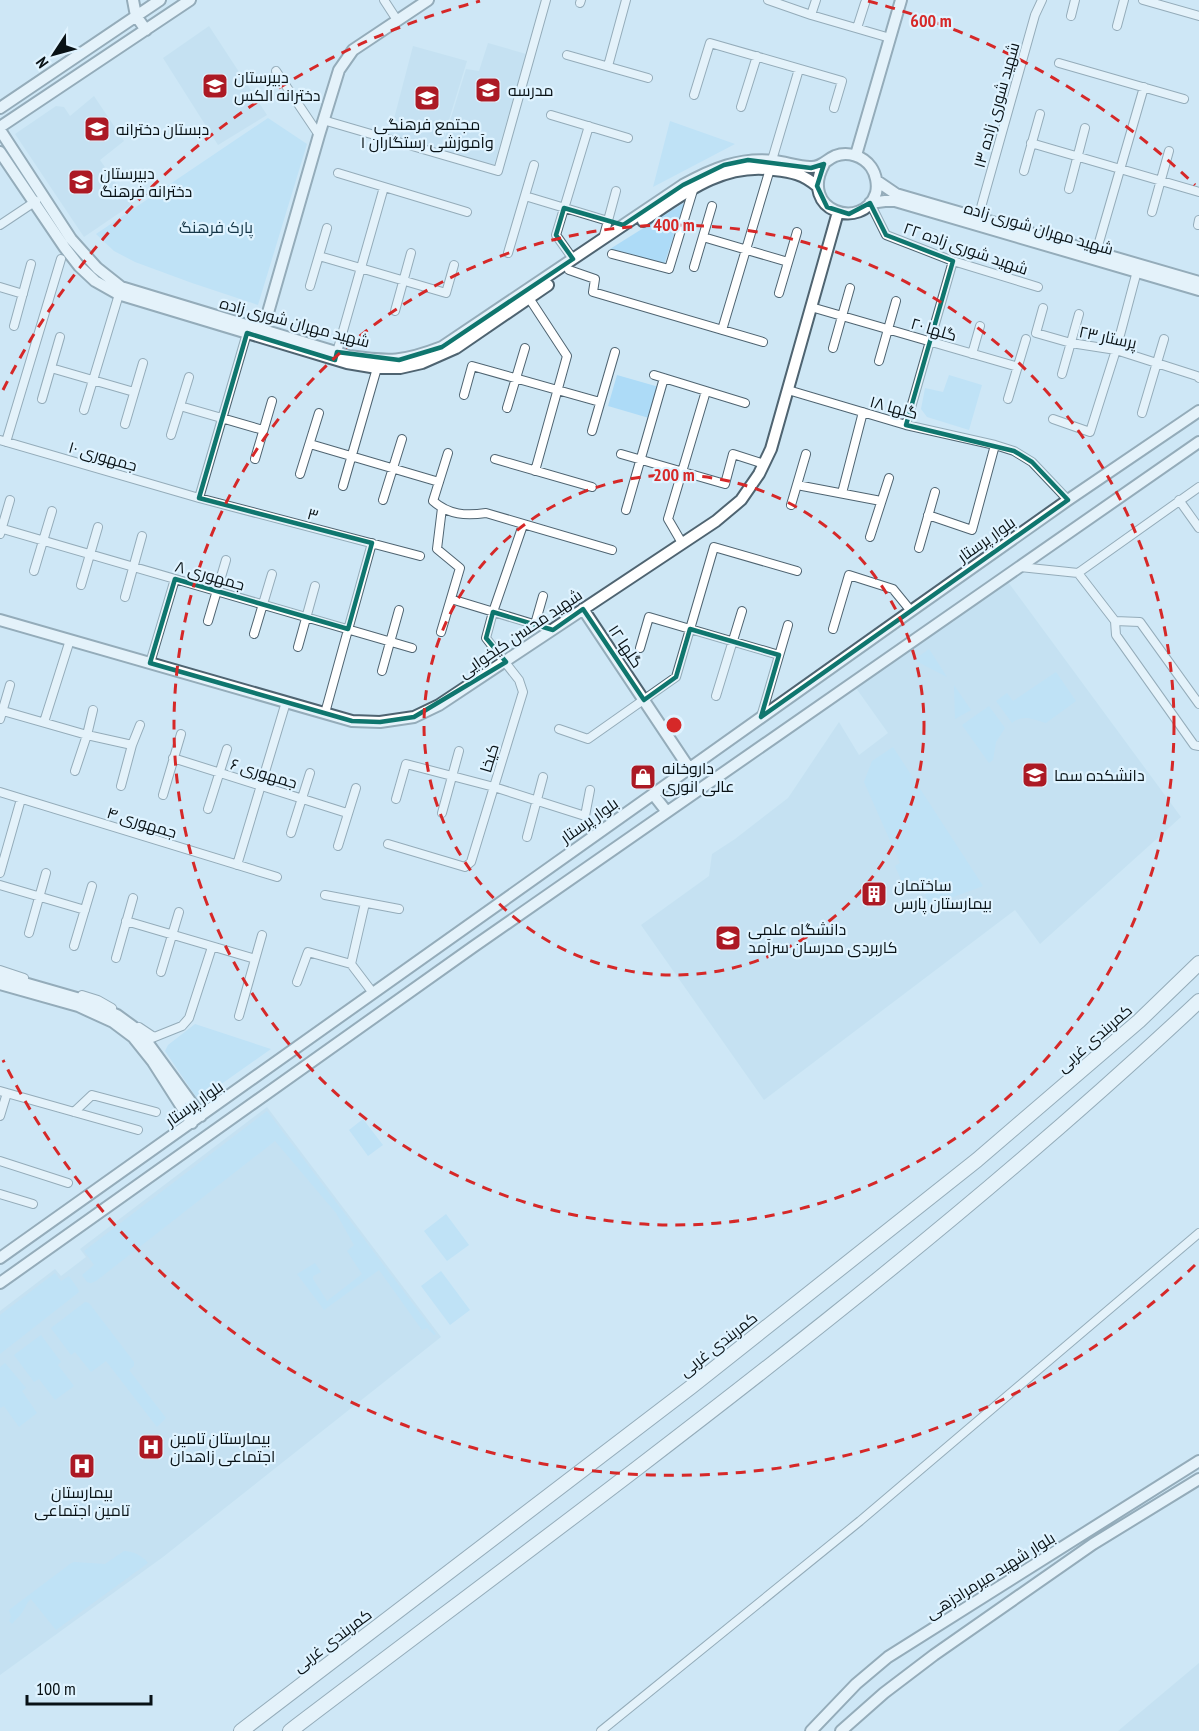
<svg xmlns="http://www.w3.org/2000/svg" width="1199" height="1731" viewBox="0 0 1199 1731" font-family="'PT Sans Narrow',Cairo,sans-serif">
<rect width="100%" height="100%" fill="#cee7f5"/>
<path fill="#badaed" d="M209 26 267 115 218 145 163 58Z
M488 43 526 54 494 165 441 150 466 69 479 71Z
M413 46 467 61 440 149 390 134Z
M94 96 124 141 100 160 131 205 84 237 15 134 56 106 64 107 70 116Z
M1008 582 1181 817 1040 944 1015 910 764 1100 641 925 709 876 712 854 735 839 788 798 839 722 859 755 888 733 856 688Z
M267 1107 441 1337 163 1557 0 1675V1311L55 1269 61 1276 86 1257 80 1249Z
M1199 1663V1731H1118Z"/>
<path fill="#addbf7" d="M268 118 307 144 258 305 192 283 135 262 114 251 96 234Z
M670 121 735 144 653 187Z
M685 202 664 265 610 249Z
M617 375 659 387 649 418 608 406Z
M949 375 982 385 969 430 927 417 921 409 925 388 943 392Z
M929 649 947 677 914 660Z
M1056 672 1076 701 1046 723C1033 719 1023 714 1012 723L996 701 1007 693 1013 701Z
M954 685 971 710 955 719Z
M989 706 1005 728 996 742 993 760 989 763 962 725Z
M893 747 983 886 929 906 923 888 907 893 895 866 900 863 864 782 872 761Z
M195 1024 271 1049 203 1097H196L165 1051 168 1045Z
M267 1111 436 1334 434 1335 427 1328 422 1330 379 1270 324 1310 297 1274 315 1263 321 1272 313 1276V1279L327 1301 362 1274 347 1251 354 1245 336 1213 275 1141 96 1281 91 1283 87 1282 82 1275 94 1265 84 1251Z
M363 1119 383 1145 368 1156 349 1130Z
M446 1214 469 1245 447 1261 424 1231Z
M441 1271 470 1310 450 1325 421 1286Z
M55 1273 61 1281 69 1276 78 1289 79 1292 0 1354V1315Z
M85 1302 89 1303 134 1362V1366L129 1370 166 1418 157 1427 106 1361 91 1372 75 1352 71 1355 51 1328Z
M41 1335 61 1362 58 1365 74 1386 55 1400 39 1379 34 1382 14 1355Z
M5 1363 26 1388 22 1391 37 1413 19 1427 4 1406 0 1408V1367Z
M124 1551C133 1551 143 1556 148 1563L56 1630 31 1599C26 1603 25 1609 21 1614 18 1618 15 1620 12 1624L9 1621 11 1617 9 1610 70 1564 74 1562 105 1564Z"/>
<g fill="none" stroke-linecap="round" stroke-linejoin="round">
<g stroke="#4f6471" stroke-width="10">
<path id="street" d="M384 0 397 20
M768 0 811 15 890 38
M1143 0 1199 16
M580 3 581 0
M811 15 816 0
M1071 16 1075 0
M1117 26 1124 0
M857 28 865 3
M567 55 648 78
M1059 63 1184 99
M608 66 626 0
M276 71 319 135
M694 95 710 43 842 81 834 108
M741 107 757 56
M551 115 628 138
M323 120 498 171 546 0
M1031 143 1199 192
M772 160 799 69
M1024 171 1040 114
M338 173 467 212
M1069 189 1085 128
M525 196 608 221
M870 203 886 235 953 261 1038 287
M1152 212 1169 151
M978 218 1035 15 1042 0
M0 225 36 201
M1198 225 1199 220
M703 237 788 262
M603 239 616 191
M508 253 534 165
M612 254 669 269 694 187
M319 256 446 293 454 265
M1095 256 1144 87
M573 259 556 235 589 126
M694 267 712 206
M569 270 595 279 593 292 763 342
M310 286 327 228
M0 287 23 294
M779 293 797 232
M529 298 567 356 535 471
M811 307 1018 367
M1043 308 1036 333 1071 343 1116 350 1197 376 1199 378
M395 311 411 253
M14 326 31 264
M722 330 770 169
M833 348 850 288
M337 352 384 187
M972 354 980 326
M879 361 896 301
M51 368 134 392
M1062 374 1079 314
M654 375 745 403
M788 390 906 425 995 445 1014 451 1032 462 1068 500
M464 395 472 366 600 402
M42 399 60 337
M1008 399 1026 339
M180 406 263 430
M507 408 525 348
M84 410 120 291
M1142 413 1164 339
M1053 419 1090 432 1116 350 1137 271
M125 424 143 363
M906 425 953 261
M592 431 615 352
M171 435 189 377
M0 440 199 498 420 556
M6 442 61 259
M310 444 439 482
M448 453 433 501C449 515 466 516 486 513L612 550
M621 454 725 484 733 454 764 464
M255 459 272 401
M495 459 592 487
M300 474 319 413
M797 485 881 501
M343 486 377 368
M842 493 863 412
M199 498 247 333
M383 500 402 439
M1179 500 1199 528
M791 505 806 454
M626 510 664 378
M928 515 972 530 995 445
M0 528 412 648
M0 534 10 500
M870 537 889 478
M682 543 668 519 706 391
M919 548 935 492
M1020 567 1078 573 1115 621
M34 571 52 511
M1078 573 1199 487
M81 585 98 527
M125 597 142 536
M451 599 553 630
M208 621 226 560
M1115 621 1116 635 1194 745 1199 746
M1115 621 1140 622 1199 704
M535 624 543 596
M833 629 849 575 893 589 911 611
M441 632 460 568 437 549 442 508
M254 634 272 574
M298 647 315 586
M640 648 649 617 779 655
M150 663 175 579
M382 671 399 610
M716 696 742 611
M0 710 87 735 132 745
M325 713 372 543
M761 717 788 625
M0 719 10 685
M44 722 70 640
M559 729 588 739 676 677 714 547 797 571
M173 758 347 813
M75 771 87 735 93 710
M121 786 132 745 140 725
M0 792 277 877
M163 795 181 734
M396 799 406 764 494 787 585 816 590 790
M208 809 227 749
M442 813 459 751
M291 833 310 773
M527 837 543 777
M388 844 465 867 471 862 523 692 519 680 486 638 493 612 523 525
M338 846 356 788
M237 865 286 702
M0 873 21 799
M0 885 85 910
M325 895 399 909
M126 921 255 959
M29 933 46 873
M74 946 92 886
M116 958 133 898
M351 964 373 993
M0 970 24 978
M161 972 179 912
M297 982 308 952 351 964 365 903
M82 995 98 1000 112 1008
M239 1016 262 935
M139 1027 154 1037
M152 1038 182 1026 189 1018 212 947
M0 1091 138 1130
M74 1112 92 1095 156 1112
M0 1116 7 1093
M0 1161 68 1183
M0 1194 33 1204
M601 1731 860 1521 1199 1233"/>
</g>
<g stroke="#4f6471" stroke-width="14">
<path id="secondary" d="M133 0 136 16 146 30
M0 108 160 0
M0 127 190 0
M0 130 71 239 97 268 121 287 349 356C390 362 403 362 442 347L683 185C712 169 740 157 774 161 785 162 799 167 810 167 821 168 826 160 835 156 848 151 863 156 871 167 876 174 878 185 876 193 863 232 798 211 824 164
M0 152 65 248 79 266 95 281 118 294 347 363 377 368H400L422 363 456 348 548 285
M856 155 901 0
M877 181 896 194 1199 282
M870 203 885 201H895L1199 290
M643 221C683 194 723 162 774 170 792 172 803 174 817 186
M263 330 319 135 339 70 353 50 428 0
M583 609 689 768
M0 620 352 721 380 722 414 717 439 705 716 521 741 500 759 474 771 449 838 212
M653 794 667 812
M0 976 80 999 117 1015 139 1031 201 1116
M0 984 78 1006 113 1022 133 1037 153 1062 192 1123
M0 1258 911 611 1068 500 1199 411
M0 1283 473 947 1199 442
M811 1731 856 1684 888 1657 1199 1461
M841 1731 884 1693 934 1655 1093 1544 1199 1479"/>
</g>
<g stroke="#4f6471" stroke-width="16">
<path id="highway" d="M241 1731 691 1387 977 1160 1139 1021 1199 963
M290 1731C599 1496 916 1267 1199 1001"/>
</g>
<use href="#street" stroke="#fff" stroke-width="8"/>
<use href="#secondary" stroke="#fff" stroke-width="10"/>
<use href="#highway" stroke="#fff" stroke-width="14"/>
</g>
<path d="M0 0H1199V1731H0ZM748 160 811 168 824 164 817 186 827 207 849 214 870 203 886 235 953 261 906 425 1014 451 1032 462 1068 500 761 717 779 655 690 629 676 677 644 700 583 609 553 630 493 612 486 638 506 662 414 717 380 722 352 721 150 663 175 579 348 629 372 543 199 498 247 333 335 360 337 352 399 360 442 347 573 259 556 235 564 208 623 225 683 185 724 165Z" fill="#cee7f5" fill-opacity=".55" fill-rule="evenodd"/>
<path fill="none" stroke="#0f766e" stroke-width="4.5" stroke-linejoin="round" d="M748 160 811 168 824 164 817 186 827 207 849 214 870 203 886 235 953 261 906 425 1014 451 1032 462 1068 500 761 717 779 655 690 629 676 677 644 700 583 609 553 630 493 612 486 638 506 662 414 717 380 722 352 721 150 663 175 579 348 629 372 543 199 498 247 333 335 360 337 352 399 360 442 347 573 259 556 235 564 208 623 225 683 185 724 165Z"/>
<g fill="none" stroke="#d62828" stroke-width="3" stroke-dasharray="10 8">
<circle cx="674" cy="725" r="250"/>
<circle cx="674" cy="725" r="500"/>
<path d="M1195 1265A750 750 0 0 1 3 1060M3 390A750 750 0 0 1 480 1M868 1A750 750 0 0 1 1195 185"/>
</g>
<defs>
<g id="school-square" transform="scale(1.35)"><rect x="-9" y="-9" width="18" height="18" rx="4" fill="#ac1924" stroke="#dff3ff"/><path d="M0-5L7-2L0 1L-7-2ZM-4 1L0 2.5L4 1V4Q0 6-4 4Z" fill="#fff"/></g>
<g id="university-square" transform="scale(1.35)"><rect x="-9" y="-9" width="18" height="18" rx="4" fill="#ac1924" stroke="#dff3ff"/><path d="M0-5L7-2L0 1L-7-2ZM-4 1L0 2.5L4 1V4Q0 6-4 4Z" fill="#fff"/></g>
<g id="shop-square" transform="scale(1.35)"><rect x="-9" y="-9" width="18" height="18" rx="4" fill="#ac1924" stroke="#dff3ff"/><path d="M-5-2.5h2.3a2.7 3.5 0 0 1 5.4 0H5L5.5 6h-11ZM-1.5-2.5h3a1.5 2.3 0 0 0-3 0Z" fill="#fff"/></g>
<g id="building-square" transform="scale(1.35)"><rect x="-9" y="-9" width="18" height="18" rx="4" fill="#ac1924" stroke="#dff3ff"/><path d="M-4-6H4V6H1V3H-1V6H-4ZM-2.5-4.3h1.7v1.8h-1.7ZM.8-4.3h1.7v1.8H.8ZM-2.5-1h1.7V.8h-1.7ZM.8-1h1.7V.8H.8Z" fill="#fff"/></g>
<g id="hospital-square" transform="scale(1.35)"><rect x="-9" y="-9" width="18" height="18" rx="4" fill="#ac1924" stroke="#dff3ff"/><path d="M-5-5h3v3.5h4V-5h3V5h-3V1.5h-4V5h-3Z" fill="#fff"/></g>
</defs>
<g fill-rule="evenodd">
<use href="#school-square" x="215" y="86"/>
<use href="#school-square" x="488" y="90"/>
<use href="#school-square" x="427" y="98"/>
<use href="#school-square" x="97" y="129"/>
<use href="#school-square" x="81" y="182"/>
<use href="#university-square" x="1035" y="775"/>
<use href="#shop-square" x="643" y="777"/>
<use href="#building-square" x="874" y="894"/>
<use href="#university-square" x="728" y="938"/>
<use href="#hospital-square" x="151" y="1447"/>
<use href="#hospital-square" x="82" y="1466"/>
</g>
<g text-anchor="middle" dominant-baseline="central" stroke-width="4.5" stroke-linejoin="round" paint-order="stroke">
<g font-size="16" fill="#091216" stroke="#dff3ff" text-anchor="start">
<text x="234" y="77">دبیرستان<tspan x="234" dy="18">دخترانه الکس</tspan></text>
<text x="508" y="90">مدرسه</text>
<text x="427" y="124" text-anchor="middle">مجتمع فرهنگی<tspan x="427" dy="18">وآموزشی رستگاران ۱</tspan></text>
<text x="116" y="129">دبستان دخترانه</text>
<text x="100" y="173">دبیرستان<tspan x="100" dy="18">دخترانه فرهنگ</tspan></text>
<text x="662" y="768">داروخانه<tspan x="662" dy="18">عالی انوری</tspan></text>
<text x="1054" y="775">دانشکده سما</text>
<text x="894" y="885">ساختمان<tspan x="894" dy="18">بیمارستان پارس</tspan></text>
<text x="748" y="929">دانشگاه علمی<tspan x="748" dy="18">کاربردی مدرسان سرآمد</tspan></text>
<text x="170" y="1438">بیمارستان تامین<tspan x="170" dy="18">اجتماعی زاهدان</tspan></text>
<text x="82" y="1492" text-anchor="middle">بیمارستان<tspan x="82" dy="18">تامین اجتماعی</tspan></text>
</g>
<g font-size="16" fill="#091216" stroke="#dff3ff">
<text transform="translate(996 105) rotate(-74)">شهید شوری زاده ۱۳</text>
<text transform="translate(1039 228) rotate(16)">شهید مهران شوری زاده</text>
<text transform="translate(966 248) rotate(19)">شهید شوری زاده ۲۲</text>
<text transform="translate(295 322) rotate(15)">شهید مهران شوری زاده</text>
<text transform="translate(934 329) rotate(16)">گلها ۲۰</text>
<text transform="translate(1108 337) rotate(12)">پرستار ۲۳</text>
<text transform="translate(894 407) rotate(15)">گلها ۱۸</text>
<text transform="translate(103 456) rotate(16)">جمهوری ۱۰</text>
<text transform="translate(313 514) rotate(15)">۳</text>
<text transform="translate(986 539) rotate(-35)">بلوار پرستار</text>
<text transform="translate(210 575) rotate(16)">جمهوری ۸</text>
<text transform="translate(520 633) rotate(-34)">شهید محسن کیخوایی</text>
<text transform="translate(626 646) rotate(56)">گلها ۱۲</text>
<text transform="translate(489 758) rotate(-73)">کیخا</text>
<text transform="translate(264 773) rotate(17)">جمهوری ۶</text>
<text transform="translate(589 820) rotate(-35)">بلوار پرستار</text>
<text transform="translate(142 822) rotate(17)">جمهوری ۴</text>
<text transform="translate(1094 1038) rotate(-41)">کمربندی غربی</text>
<text transform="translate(194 1103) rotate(-35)">بلوار پرستار</text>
<text transform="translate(718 1344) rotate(-38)">کمربندی غربی</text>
<text transform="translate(990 1575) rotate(-32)">بلوار شهید میرمرادزهی</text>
<text transform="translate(332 1640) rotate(-37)">کمربندی غربی</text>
</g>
<g font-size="16" fill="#153647" stroke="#dff3ff">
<text x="216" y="227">پارک فرهنگ</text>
</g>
</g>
<circle cx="674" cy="725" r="9" fill="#d62828" stroke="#dff3ff" stroke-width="3"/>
<g font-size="18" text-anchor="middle" font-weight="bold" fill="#d62828" stroke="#dff3ff" stroke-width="4.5" stroke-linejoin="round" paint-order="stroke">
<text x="931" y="27">600 m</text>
<text x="674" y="231">400 m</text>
<text x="674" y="481">200 m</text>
</g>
<g transform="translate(54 54) rotate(234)" stroke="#dff3ff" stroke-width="4.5" paint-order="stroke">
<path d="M0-4.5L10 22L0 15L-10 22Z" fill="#091216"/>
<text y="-9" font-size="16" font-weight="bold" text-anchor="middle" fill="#091216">N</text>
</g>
<path d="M27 1695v9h124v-9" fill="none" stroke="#091216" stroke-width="3"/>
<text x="36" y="1695" font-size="18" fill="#091216" stroke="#dff3ff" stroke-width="4.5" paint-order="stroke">100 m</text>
</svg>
